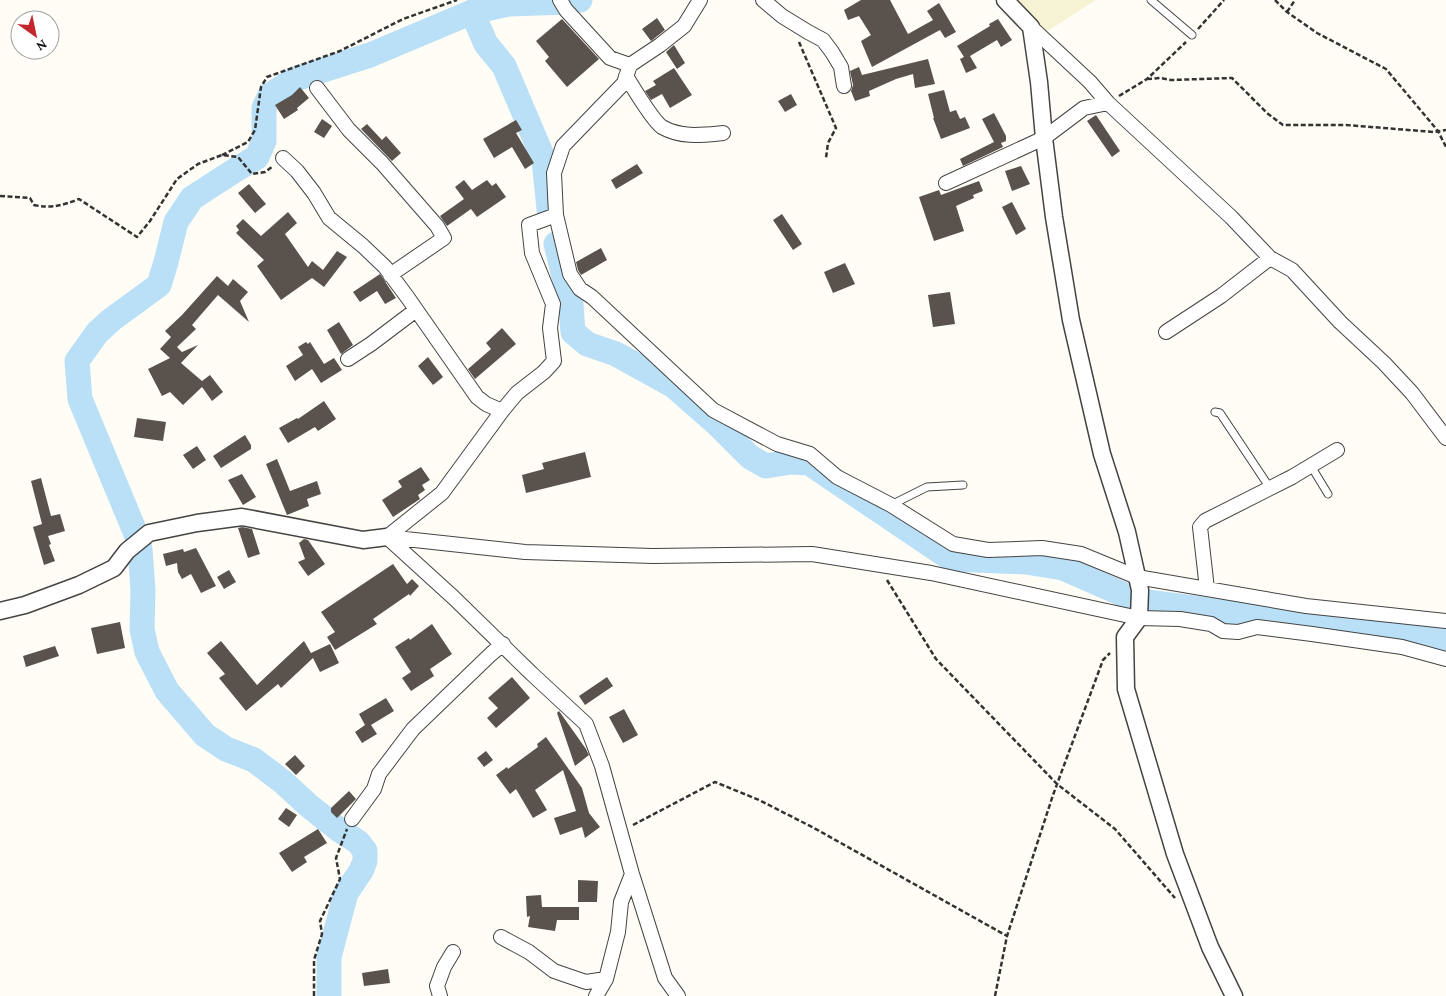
<svg xmlns="http://www.w3.org/2000/svg" width="1446" height="996" viewBox="0 0 1446 996" font-family="'Crimson Pro',serif">
<rect width="100%" height="100%" fill="#fffdf5"/>
<path fill="#f6f3d4" d="M1014 0H1096L1046 32Z"/>
<g fill="none" stroke-linecap="round" stroke-linejoin="round">
<path stroke="#b9e0f7" stroke-width="25" d="M472 12 486 44 504 66 544 160 549 209
M556 244 571 305 573 332 587 344 616 354 674 386 716 423 750 457 766 466 791 462 809 463 951 559 1026 562 1063 568 1136 600
M1147 602 1446 640
M329 996V957L346 893 361 871 365 861V851L358 842 338 829 308 805 283 782 254 760 226 749 205 735 167 691 147 652 142 629 143 590 140 549 136 534 80 399 77 361 97 333 111 320 159 285 166 262 176 222 192 198 237 169 257 157 264 141V108L270 95 295 79 370 55 472 12 509 4 568 2 580 0"/>
</g>
<path fill="#5a524d" d="M861 0H890L908 34 933 20 927 11 939 3 956 32 945 38 940 30 872 67 861 41 871 35 859 16 848 20 844 10Z
M657 18 665 30 651 41 642 29Z
M562 19 599 59 567 87 545 61 549 57 536 41Z
M998 19 1012 40 1001 47 997 40 970 56 977 68 966 73 960 59 964 57 957 46 990 26 989 24Z
M674 45 685 63 677 69 666 52Z
M928 59 935 84 915 88 913 74 896 79 869 91 870 96 855 101 851 91 853 85 850 71 859 67 862 75Z
M674 68 692 95 670 108 662 94 651 100 645 91 656 85 653 81Z
M300 87 309 98 297 108 298 110 284 119 275 105 292 95Z
M944 90 950 112 956 110 960 119 965 117 970 128 941 139 933 118H934L928 94Z
M791 94 797 105 785 112 778 101Z
M994 113 1006 136V141L1001 143 1003 147 963 166 960 159 994 142 982 119Z
M1096 115 1120 151 1112 157 1087 121Z
M322 119 332 126 324 138 314 132Z
M516 120 522 130 516 133 534 163 525 169 512 147 494 158 483 139Z
M367 124 382 140 386 136 401 153 392 161 361 129Z
M637 164 643 173 616 189 611 180Z
M1021 166 1030 184 1012 191 1005 171Z
M464 180 472 190 487 180 492 186 496 183 506 197 477 217 471 209 447 226 440 216 464 199 455 187Z
M979 181 983 191 973 195 974 198 956 206 964 231 934 241 919 197 939 190 941 195Z
M249 184 266 204 255 213 238 193Z
M1012 202 1026 229 1016 235 1002 207Z
M288 212 297 223 285 234 308 267 312 261 323 270 337 251 347 257 324 287 312 278 281 300 257 266 264 260 236 233 239 230 236 226 243 219 261 236Z
M782 214 802 244 793 250 773 220Z
M601 248 607 260 581 275 578 270 576 262Z
M845 263 855 284 833 293 824 272Z
M380 274 396 298 385 304 377 291 360 302 353 292Z
M217 276 228 286 233 279 248 292 240 301 249 322 218 295 192 325 196 329 177 347 182 352 198 345 181 363 202 381 210 375 223 392 212 401 202 387 183 405 170 392 162 396 148 369 170 358 160 349 171 337 165 331 182 315Z
M950 292 955 324 933 327 928 295Z
M339 322 353 345 341 354 327 330Z
M502 328 516 344 475 379 468 369 491 349 486 343Z
M306 342 308 344 310 342 324 364 334 358 342 370 321 383 312 369 295 381 286 366 303 355 298 347Z
M428 357 443 377 433 385 418 366Z
M324 401 336 419 318 431 315 427 288 443 279 428 297 418 298 419Z
M137 418 166 422 163 441 134 437Z
M245 435 251 445V449L221 468 213 456Z
M197 446 206 460 193 469 183 455Z
M585 452 591 477 526 493 522 475 544 469 542 463Z
M277 459 290 491 317 481 321 494 307 499 309 506 287 515 266 464Z
M421 467 430 480 422 485 425 490 418 495 420 499 393 517 382 500 402 487 398 481Z
M242 474 256 497 243 505 228 480Z
M41 478 51 516 60 514 65 531 48 536 51 544 49 545 55 561 44 565 33 527 42 524 31 481Z
M242 527 252 529 260 554 248 558 238 528Z
M304 539 308 540 325 564 308 576 298 562 305 559 299 543Z
M196 548 216 586 201 593 191 574 182 579 178 572 177 563 166 566 163 554 183 549 184 552Z
M393 564 407 584 412 579 419 586 410 596 409 594 373 619 377 624 335 650 327 637 335 632 321 612Z
M229 570 236 582 224 589 217 577Z
M120 622 125 648 97 654 91 628Z
M432 624 452 654 430 669 434 676 411 691 402 678 411 672 395 647 409 638 410 640Z
M221 641 257 685 304 641 311 653 330 644 339 663 320 672 313 658 281 688 278 684 246 711 219 678 225 674 207 653Z
M55 646 59 656 26 667 23 656Z
M512 677 530 698 496 728 487 718 498 708 488 698Z
M607 677 613 686 585 705 579 696Z
M386 698 394 711 371 725 377 734 362 743 355 732 365 725 359 714Z
M624 709 638 735 623 743 609 717Z
M559 711 586 749 589 755 575 766 557 713Z
M546 737 582 788 589 813 600 827 585 838 582 827 560 835 554 818 576 811 563 770 535 790 547 810 533 818 516 789 510 794 496 775 507 767 508 769 538 747 537 744Z
M486 751 493 760 484 767 477 758Z
M295 755 305 766 296 775 285 764Z
M349 791 356 799 337 818 331 812V808Z
M286 808 297 815 289 827 278 819Z
M318 829 327 843 304 857 307 862 292 872 279 853Z
M578 880 598 881 597 902H578Z
M541 895 542 907H579V920H557L555 931 528 927 530 916 527 917 526 896Z
M388 969 390 983 364 986 362 973Z"/>
<g fill="none" stroke-linecap="round" stroke-linejoin="round">
<g stroke="#444" stroke-width="9">
<path id="service" d="M1151 0 1192 35
M1215 412 1220 413 1270 488
M1311 466 1328 494
M891 505 927 487 963 485"/>
</g>
<g stroke="#444" stroke-width="16">
<path id="minor" d="M560 0 566 10 610 58 630 65
M700 0 684 26 660 45 630 65 624 83 563 146 554 173 556 215 570 274 580 289 592 297 713 410 777 444 810 454 837 477 891 505 953 544 988 550 1042 548 1081 554 1137 577 1306 606 1446 621
M763 0 782 16 808 32 823 40 832 52 841 67 844 86
M1031 27 1090 82 1108 103 1231 217 1270 258 1292 270 1340 322 1384 363 1412 393 1446 438
M626 76C633 87 652 120 662 127 681 138 702 135 723 133
M317 88 349 130 382 163 437 226 444 238 390 275
M283 158 297 171 314 193 329 218 363 246 385 267 408 298 477 397 486 404 502 411
M946 183 1044 138 1084 108 1108 103
M1166 332 1221 296 1270 258
M348 359 371 344 416 310
M387 537 525 552 653 556 812 554 931 573 1139 618 1180 619 1211 624 1223 631 1238 632 1257 627 1312 634 1402 647 1446 659
M387 537 454 598 532 674 586 724 602 766 632 874 665 978 678 996
M387 537 442 493 502 411 517 393 544 372 554 361 550 328 553 304 532 253 529 225 556 215
M1207 589 1200 527 1205 521 1292 477 1337 450
M352 819 374 789 379 774 413 729 491 654 503 644
M501 937 529 952 554 971 586 982 606 979
M440 996 437 986 444 967 453 952
M596 996 606 979 618 932 621 902 632 874"/>
</g>
<g stroke="#444" stroke-width="19">
<path id="tertiary" d="M1005 0 1031 27 1039 82 1044 138 1054 217 1071 320 1102 454 1127 532 1140 590 1139 618 1125 637 1126 689 1175 854 1210 947 1234 996
M0 611 25 605 79 585 114 568 127 551 149 533 197 523 242 517 363 540 387 537"/>
</g>
<path stroke="#333" stroke-width="2.5" stroke-dasharray="5 2.5" stroke-linecap="butt" d="M1275 0 1287 12 1317 33 1386 69 1438 131 1446 147
M1287 12 1295 0
M1198 29 1224 0
M799 42 836 128 828 143 826 158
M1147 79 1161 78 1171 80 1232 78 1267 113 1283 125H1346L1434 132 1446 130
M1119 96 1147 79 1186 42
M222 155 248 142 255 130 261 87 267 77 340 51 403 19 457 0
M0 196 30 198 34 205C52 209 63 205 79 199L137 237 150 221 177 179 198 164 222 155 238 157 252 174 265 172 273 166
M887 580 936 659 1057 784 1115 829 1175 898
M633 825 715 782 759 800 814 828 1007 936
M314 996V960L322 934 320 921 340 879 336 858 347 829
M995 996 1007 936 1053 795 1103 660 1110 653"/>
<use href="#service" stroke="#fff" stroke-width="7"/>
<use href="#minor" stroke="#fff" stroke-width="14"/>
<use href="#tertiary" stroke="#fff" stroke-width="16"/>
</g>
<g transform="translate(35 35) rotate(147)"><circle r="24" fill="#ffffff" stroke="#a0a0a0"/>
<path d="M0-4L9 19L0 12L-9 19Z" fill="#c4262e"/>
<text y="-8" font-size="14" font-weight="bold" text-anchor="middle" fill="#111111">N</text>
</g>
</svg>
